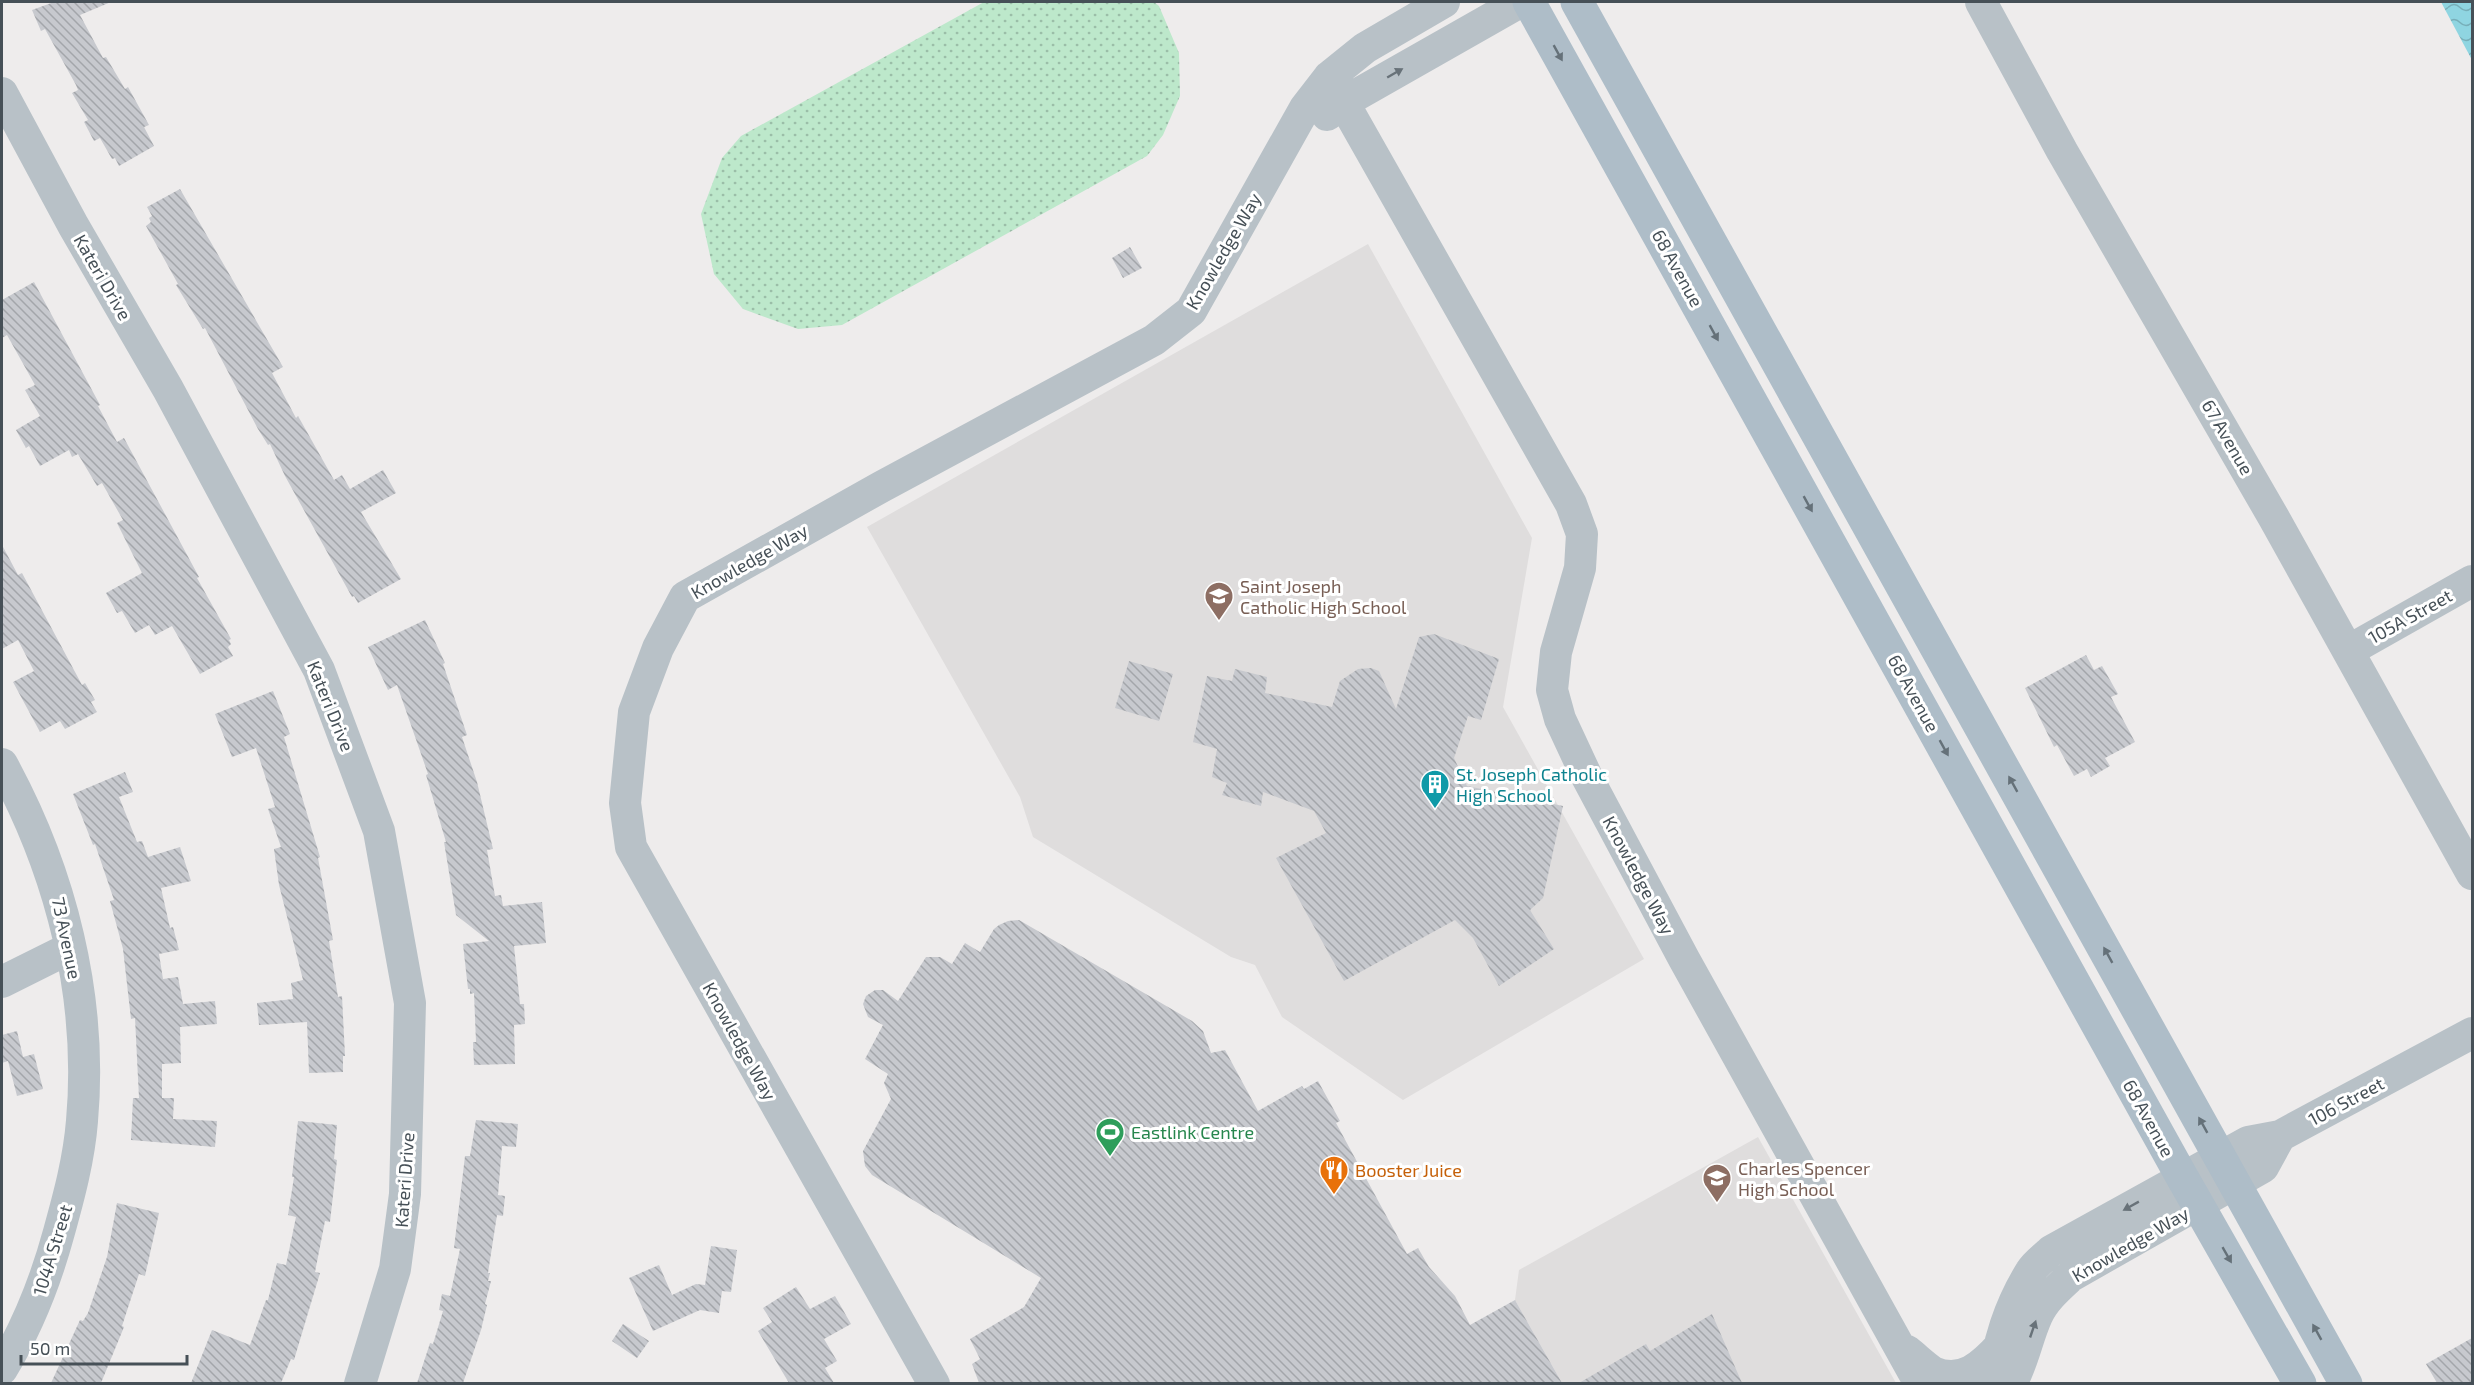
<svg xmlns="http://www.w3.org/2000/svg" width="2474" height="1385" viewBox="0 0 2474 1385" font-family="'Exo 2',sans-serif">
<defs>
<pattern id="grass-dots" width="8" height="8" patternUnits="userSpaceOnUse" patternTransform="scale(1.5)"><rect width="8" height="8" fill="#bde8cb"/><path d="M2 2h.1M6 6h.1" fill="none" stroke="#9bbea8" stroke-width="1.8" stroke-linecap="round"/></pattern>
<pattern id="water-waves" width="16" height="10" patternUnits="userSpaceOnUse" patternTransform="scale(1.5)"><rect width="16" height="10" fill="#8fd5e1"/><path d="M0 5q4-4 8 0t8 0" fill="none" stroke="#77afb9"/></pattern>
<pattern id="building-back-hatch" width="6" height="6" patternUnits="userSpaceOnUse" patternTransform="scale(1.5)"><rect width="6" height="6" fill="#c7c9ce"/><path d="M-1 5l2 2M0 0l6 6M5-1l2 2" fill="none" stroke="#a3a6aa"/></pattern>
</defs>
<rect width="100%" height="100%" fill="#eeecec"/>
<path fill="#dfdddd" d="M1368 244 1532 538 1503 707 1644 959 1403 1100 1282 1017 1255 965 1231 957 1033 837 1020 797 867 527Z
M1758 1137 1896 1383H1562L1515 1300 1519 1270Z"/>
<path fill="url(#grass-dots)" d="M984 2H1154L1159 6 1179 53 1180 96 1163 135 1147 156 842 325 798 329 743 309 714 274 701 214 722 158 741 136Z"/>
<path fill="url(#water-waves)" d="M2441 2H2472V60Z"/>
<path fill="url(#building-back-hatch)" d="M54 2H111L80 15 103 58 106 57 125 89 128 87 149 125 144 127 154 146 119 166 115 158 112 159 100 138 94 141 84 122 88 120 72 93 78 90 76 85 45 29 41 31 32 10Z
M180 189 283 367 272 373 296 418 298 416 334 480 342 475 350 489 383 470 396 493 361 512 401 579 358 603 354 596 352 597 285 476 270 444 268 445 258 429 205 328 203 329 176 285 178 284 146 226 151 222 149 218 152 216 147 207Z
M1130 247 1142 268 1123 278 1112 258Z
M34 282 100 405 98 406 117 442 124 438 199 577 197 578 231 639 229 640 231 644 228 647 233 656 200 674 172 626 155 635 149 625 135 633 122 611 117 613 106 593 142 573 117 523 123 520 102 483 97 486 78 454 72 457 69 450 40 466 29 446 26 448 16 430 40 416 25 390 35 385 7 335 2 338V300Z
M2 545 18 575 22 573 82 685 85 683 95 700 91 702 97 712 65 729 60 721 40 732 13 682 34 671 18 640 2 649Z
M425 620 445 663 443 664 467 735 462 737 477 782 493 849 487 850 495 896 501 895 503 906 542 902 546 943 514 946 520 1004H524L525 1024 514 1025 515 1064 474 1065 473 1042H476L474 993 470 994V989H468L463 944 489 941 456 915 444 842H446L426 775 428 774 397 685 388 690 368 647Z
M1434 634 1499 659 1481 720 1468 716 1454 758 1467 786 1563 806 1543 898 1530 910 1554 949 1499 986 1473 938 1455 920 1344 981 1276 858 1326 833 1314 811 1263 792 1261 806 1222 795 1227 783 1212 777 1217 749 1193 742 1207 676 1232 681 1235 669 1267 677 1265 693 1332 707 1340 681 1358 669 1371 668 1379 671 1396 709 1419 637Z
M2086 655 2094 670 2102 666 2118 694 2111 697 2135 742 2105 758 2110 766 2091 777 2087 769 2074 776 2057 745 2054 747 2025 688Z
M1129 661 1173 674 1159 721 1115 708Z
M273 691 290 734 284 737 320 857 318 858 333 940 329 941 338 997 342 996 345 1056H343V1072L309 1073 307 1022 259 1025 257 1003 293 999 291 983 303 980 279 885 274 849 281 847 268 809 275 807 256 748 232 757 215 714Z
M125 772 133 792 119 797 137 842 142 841 148 857 180 847 191 881 161 888 170 928 173 927 179 950 159 954 163 979 178 977 183 1004 215 1001 217 1024 180 1027 181 1063 162 1064V1098H174L173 1119 217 1121 215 1147 131 1140 133 1098H139L135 1018 131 1019 123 949 110 901 114 900 95 844 93 845 73 794Z
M1019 920 1192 1021 1203 1031 1211 1053 1225 1050 1258 1111 1302 1086 1304 1089 1318 1081 1340 1121 1336 1123 1407 1254 1418 1248 1429 1267 1455 1296 1470 1325 1515 1300 1562 1383H979L972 1364 980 1359 970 1339 1024 1307 1041 1278 872 1175 865 1166 863 1151 891 1099 884 1083 888 1074 865 1059 883 1025 868 1017 863 1004 866 996 875 990H883L898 1001 926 957H940L952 964 965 943 980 952 994 929 999 925 1008 921Z
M17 1031 23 1057 34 1054 43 1089 17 1096 8 1061 2 1063V1035Z
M476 1120 518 1124 516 1147 502 1146 498 1195 505 1196 503 1216 497 1215 488 1273H490L488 1281H491L485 1304 487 1305 481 1330 463 1383H417L430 1343 433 1344 443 1311 439 1310 442 1294 450 1296 460 1249 454 1248 465 1156H470Z
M298 1121 337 1125 334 1159 337 1160 330 1222 325 1221 315 1272 320 1273 294 1360 291 1359 281 1383H191L212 1330 250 1345 266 1300H268L277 1263 286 1265 296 1217 288 1215 294 1177H292Z
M117 1203 159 1213 145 1276 139 1274 122 1326 124 1327 101 1383H51L80 1320 83 1321 88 1313 107 1257Z
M711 1246 737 1250 731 1292 722 1291 719 1313 700 1310 653 1331 629 1278 659 1265 672 1295 696 1284 705 1285Z
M796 1287 810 1309 835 1296 851 1324 824 1339 837 1361 825 1368 834 1383H789L758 1331 772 1322 763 1308Z
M1712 1314 1742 1383H1579L1646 1344 1650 1351Z
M623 1324 649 1341 637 1358 612 1341Z
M2472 1338V1383H2437L2426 1364Z"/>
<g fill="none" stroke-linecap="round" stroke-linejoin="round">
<path stroke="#b8c1c7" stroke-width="32" d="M1981 2 2062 151 2274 518 2472 874
M1329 77 1571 504 1582 534 1580 568 1556 652 1552 690 1560 719 1587 777 1684 959 1920 1384
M2 93 73 225 168 389 319 670 379 831 410 1003 405 1194 395 1269 360 1384
M1327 115 1344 102 1520 2
M2348 651 2472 581
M2 764C61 872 93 997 82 1121 79 1159 69 1196 59 1232 46 1280 28 1326 2 1369
M2 982 70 948
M1907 1351C1916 1358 1924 1366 1933 1372 1962 1385 1983 1365 2001 1345
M934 1384 631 847 625 803 634 712 658 648 685 597 881 487 1154 340 1191 311 1305 108 1329 77 1365 48 1444 2
M1995 1384C1995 1346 2011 1303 2031 1271 2035 1264 2045 1257 2051 1251L2248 1142 2280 1136
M2011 1384C2023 1363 2027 1338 2037 1316 2044 1300 2058 1288 2071 1276L2263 1167 2280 1136 2472 1033"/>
<path stroke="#aebdc8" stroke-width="33" d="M1529 2 2182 1177 2300 1384
M1577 2 2346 1384"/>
</g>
<defs><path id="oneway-solid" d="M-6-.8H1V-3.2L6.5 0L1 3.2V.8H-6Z" transform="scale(1.5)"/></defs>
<g fill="#657179">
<use href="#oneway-solid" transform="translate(1558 53) rotate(61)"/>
<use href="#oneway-solid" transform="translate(1714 333) rotate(61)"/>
<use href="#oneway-solid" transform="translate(1808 504) rotate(61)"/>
<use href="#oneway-solid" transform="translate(1944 748) rotate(61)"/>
<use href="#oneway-solid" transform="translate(2013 784) rotate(-119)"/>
<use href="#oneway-solid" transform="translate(2108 955) rotate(-119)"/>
<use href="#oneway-solid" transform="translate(2203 1125) rotate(-119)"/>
<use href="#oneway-solid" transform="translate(2227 1255) rotate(60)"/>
<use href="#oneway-solid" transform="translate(2317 1332) rotate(-119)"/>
</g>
<g fill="#687279">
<use href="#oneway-solid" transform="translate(1395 73) rotate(-30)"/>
<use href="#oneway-solid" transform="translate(2131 1206) rotate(151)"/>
<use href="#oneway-solid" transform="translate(2033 1329) rotate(-71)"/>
</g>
<defs>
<g id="school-pin" transform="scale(1.5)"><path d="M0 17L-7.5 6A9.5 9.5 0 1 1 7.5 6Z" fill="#8d6e63" stroke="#fff"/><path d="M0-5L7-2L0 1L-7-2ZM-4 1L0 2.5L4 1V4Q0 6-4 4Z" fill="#fff"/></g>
<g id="building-pin" transform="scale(1.5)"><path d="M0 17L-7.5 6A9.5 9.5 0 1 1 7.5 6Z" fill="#0f9aa8" stroke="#fff"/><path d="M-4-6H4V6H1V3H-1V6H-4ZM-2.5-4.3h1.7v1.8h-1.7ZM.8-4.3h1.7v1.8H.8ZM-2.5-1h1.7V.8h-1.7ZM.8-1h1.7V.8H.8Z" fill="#fff"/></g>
<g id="stadium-pin" transform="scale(1.5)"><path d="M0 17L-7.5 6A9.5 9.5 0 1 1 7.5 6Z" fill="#2e9e5b" stroke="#fff"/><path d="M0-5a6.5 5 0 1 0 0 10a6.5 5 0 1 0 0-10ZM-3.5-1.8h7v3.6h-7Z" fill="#fff"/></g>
<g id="restaurant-pin" transform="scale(1.5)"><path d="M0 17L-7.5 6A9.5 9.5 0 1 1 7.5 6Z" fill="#e8710a" stroke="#fff"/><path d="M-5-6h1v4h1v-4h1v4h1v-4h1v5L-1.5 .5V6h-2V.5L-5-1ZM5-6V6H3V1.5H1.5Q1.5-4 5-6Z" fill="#fff"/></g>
</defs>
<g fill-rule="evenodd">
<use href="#school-pin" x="1219" y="596"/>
<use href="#building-pin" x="1435" y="784"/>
<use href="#stadium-pin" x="1110" y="1132"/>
<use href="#restaurant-pin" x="1334" y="1170"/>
<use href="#school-pin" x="1717" y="1178"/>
</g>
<g text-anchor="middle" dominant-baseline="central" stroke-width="6" stroke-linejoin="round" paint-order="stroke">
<g font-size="18" fill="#465057" stroke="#fff">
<text transform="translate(1223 251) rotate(-60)">Knowledge Way</text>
<text transform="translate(1678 268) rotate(61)">68 Avenue</text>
<text transform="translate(103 277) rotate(60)">Kateri Drive</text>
<text transform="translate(2228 437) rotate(60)">67 Avenue</text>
<text transform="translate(749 561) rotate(-30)">Knowledge Way</text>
<text transform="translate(2410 616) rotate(-29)">105A Street</text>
<text transform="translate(1914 693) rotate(61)">68 Avenue</text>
<text transform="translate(331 706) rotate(68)">Kateri Drive</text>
<text transform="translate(1639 875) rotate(62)">Knowledge Way</text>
<text transform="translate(67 938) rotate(78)">73 Avenue</text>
<text transform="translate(740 1041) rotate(61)">Knowledge Way</text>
<text transform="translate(2346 1101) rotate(-28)">106 Street</text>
<text transform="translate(2149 1118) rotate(61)">68 Avenue</text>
<text transform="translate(404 1180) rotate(-86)">Kateri Drive</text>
<text transform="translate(2130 1244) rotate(-30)">Knowledge Way</text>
<text transform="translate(52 1250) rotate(-73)">104A Street</text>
</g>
<g font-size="18" fill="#785e54" stroke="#fff" text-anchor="start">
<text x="1240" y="586">Saint Joseph<tspan x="1240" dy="21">Catholic High School</tspan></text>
<text x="1738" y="1168">Charles Spencer<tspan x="1738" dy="21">High School</tspan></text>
</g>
<g font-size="18" fill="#0d838f" stroke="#fff" text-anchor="start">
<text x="1456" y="774">St. Joseph Catholic<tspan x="1456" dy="21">High School</tspan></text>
</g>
<g font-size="18" fill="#27864d" stroke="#fff" text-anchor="start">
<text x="1131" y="1132">Eastlink Centre</text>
</g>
<g font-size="18" fill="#c56008" stroke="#fff" text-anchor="start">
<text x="1355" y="1170">Booster Juice</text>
</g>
</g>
<rect width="2474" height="1385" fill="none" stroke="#465057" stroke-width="6"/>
<path d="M21 1355v9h166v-9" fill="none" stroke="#465057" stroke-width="3"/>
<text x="30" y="1355" font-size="18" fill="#465057" stroke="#ffffff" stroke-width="4.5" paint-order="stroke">50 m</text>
</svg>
